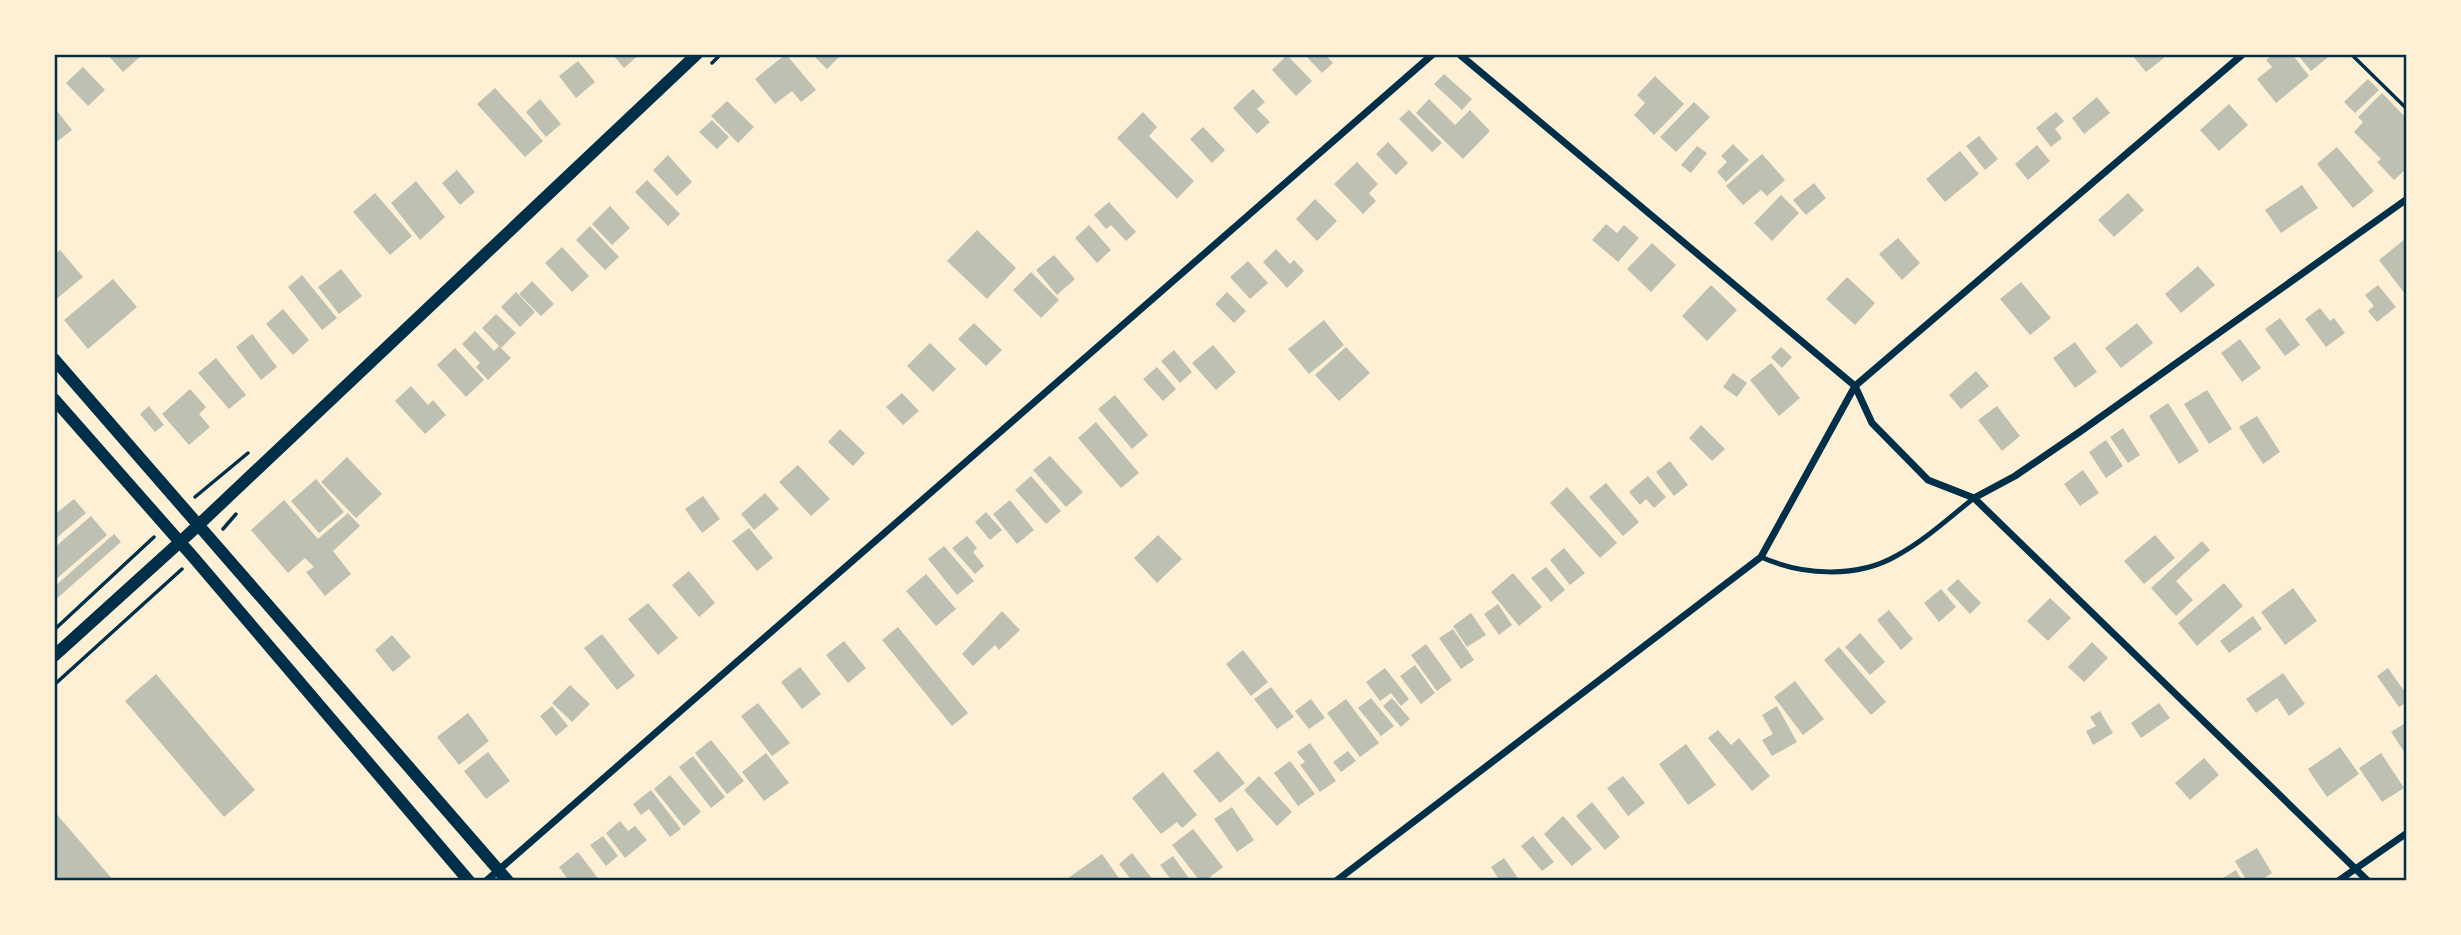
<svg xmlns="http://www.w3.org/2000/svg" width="2461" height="935" viewBox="0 0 2461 935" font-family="'IBM Plex Serif',serif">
<rect width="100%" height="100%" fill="#fdf0d5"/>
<path fill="#bec0b2" d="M107 54H139L141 56 123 72Z
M612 54H640L624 68Z
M786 54 816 90 801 102 792 91 775 104 755 79Z
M812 54H842L827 69Z
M1304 54H1325L1333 63 1322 73Z
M2131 54H2161L2164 58 2146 72Z
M2273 54H2292L2309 76 2276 103 2257 79 2272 67 2266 60Z
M2297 54H2332L2311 71Z
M1287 55 1312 81 1296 96 1272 70Z
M578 61 595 82 576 98 559 76Z
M83 67 105 90 88 106 66 83Z
M1444 74 1472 99 1462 110 1434 84Z
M1655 76 1684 104 1654 135 1634 115 1645 103 1637 95Z
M2368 79 2379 90 2355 113 2344 102Z
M495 88 543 141 525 157 477 104Z
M1253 89 1265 102 1257 109 1270 122 1257 134 1233 108Z
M2382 93 2407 119V168L2394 180 2377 162 2381 159 2354 132 2363 122 2358 117Z
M2097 97 2110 113 2084 134 2072 118Z
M540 99 561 124 546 137 526 112Z
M1429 99 1455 125 1470 110 1490 131 1463 159 1416 113Z
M727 101 754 127 738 143 711 116Z
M1694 102 1710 117 1676 152 1660 137Z
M2229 104 2248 125 2219 151 2200 130Z
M54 107 72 130 54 144Z
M1409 110 1442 143 1432 152 1399 119Z
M1143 112 1157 127 1149 136 1194 181 1177 199 1117 138Z
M2056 112 2064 121 2055 129 2062 138 2051 147 2036 128Z
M712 120 729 137 717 149 699 132Z
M1203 127 1225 150 1212 163 1190 139Z
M1979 136 1998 159 1985 170 1966 146Z
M1388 142 1408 163 1396 175 1376 154Z
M1733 144 1749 160 1726 182 1717 172 1727 162 1721 156Z
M2037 145 2050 161 2028 180 2015 164Z
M1697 146 1707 153 1691 173 1681 165Z
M2337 147 2374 191 2353 208 2317 164Z
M1960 151 1979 174 1945 202 1926 179Z
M1762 154 1785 180 1767 196 1761 190 1743 205 1726 186Z
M668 155 692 182 677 196 653 170Z
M1357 162 1378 184 1369 193 1376 201 1363 214 1334 184Z
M457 170 475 192 460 205 442 183Z
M647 180 680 214 668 226 635 192Z
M416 181 445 217 420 240 391 203Z
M1814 183 1826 198 1806 215 1793 200Z
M2302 185 2318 208 2281 233 2265 210Z
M375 193 412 236 390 255 353 212Z
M2128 193 2144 210 2114 237 2098 220Z
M1781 195 1799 213 1772 241 1754 223Z
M1315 199 1337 221 1317 241 1296 219Z
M1109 202 1136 232 1126 241 1111 225 1106 229 1094 215Z
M610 206 630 228 612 245 592 224Z
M1606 224 1617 233 1624 225 1639 238 1618 262 1592 240Z
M1089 225 1111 250 1097 263 1075 238Z
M590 226 619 257 605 270 576 240Z
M977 230 1016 268 987 299 947 261Z
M1898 238 1920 263 1902 280 1879 254Z
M2405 239 2407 292 2405 294 2379 260Z
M1652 243 1676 265 1651 292 1627 269Z
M562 247 589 276 572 292 545 263Z
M1276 249 1290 264 1294 260 1304 271 1287 288 1263 262Z
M60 250 83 277 54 301V255Z
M1054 255 1075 279 1057 295 1036 270Z
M1248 261 1268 283 1250 299 1230 277Z
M2198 266 2215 285 2181 313 2165 294Z
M341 269 362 296 339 314 318 287Z
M1031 272 1059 300 1041 318 1013 290Z
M302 275 337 318 322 330 288 287Z
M1847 277 1875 303 1855 325 1826 299Z
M113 279 137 307 88 349 64 320Z
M532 281 554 304 541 316 519 294Z
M2021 282 2051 318 2030 335 2000 299Z
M1711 285 1737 310 1707 341 1682 316Z
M2378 285 2396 307 2377 322 2368 311 2374 306 2365 295Z
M516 292 535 312 520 327 501 307Z
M1227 292 1246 311 1234 323 1215 304Z
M2320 308 2330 321 2334 318 2345 333 2326 347 2305 319Z
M283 309 309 340 293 355 266 324Z
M496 314 516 333 501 348 511 358 488 380 476 367 480 363 462 344 475 331 494 351 499 346 482 328Z
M2280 318 2300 345 2285 356 2265 329Z
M1324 320 1344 345 1309 374 1288 349Z
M974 323 1002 350 986 366 958 339Z
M2137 323 2153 343 2121 368 2105 348Z
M252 334 277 367 261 380 236 347Z
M2240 339 2261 368 2242 382 2221 353Z
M2075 342 2097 372 2075 388 2053 358Z
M930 343 956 369 933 392 907 366Z
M1213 345 1236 372 1216 390 1192 363Z
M1346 347 1370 373 1339 401 1315 375Z
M1781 347 1792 357 1782 368 1771 357Z
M455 348 484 380 466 397 437 365Z
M1174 350 1192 372 1180 383 1161 361Z
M216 358 246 395 229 409 198 373Z
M1771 363 1800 398 1779 416 1750 380Z
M1157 367 1176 389 1163 401 1143 379Z
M1976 371 1989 386 1961 409 1949 395Z
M1733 373 1747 383 1737 397 1723 387Z
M411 386 428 405 433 400 446 415 425 434 395 401Z
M190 389 206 407 199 414 210 427 189 445 162 414Z
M2207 390 2232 429 2209 444 2184 404Z
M902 393 919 411 903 425 886 407Z
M1115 395 1148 435 1132 449 1098 409Z
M2168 403 2199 451 2179 464 2149 416Z
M149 406 164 425 155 432 140 414Z
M1997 406 2020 436 2002 451 1978 420Z
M2257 416 2280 452 2263 464 2239 427Z
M1096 422 1139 473 1121 488 1078 438Z
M1701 425 1725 449 1712 461 1689 438Z
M2123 428 2140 455 2128 463 2110 437Z
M840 429 865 453 853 466 828 442Z
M2106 440 2123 466 2106 478 2089 452Z
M1050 456 1083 492 1066 507 1033 470Z
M347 457 382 494 356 518 321 482Z
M1670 461 1688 485 1674 496 1656 472Z
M798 465 830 499 811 516 779 482Z
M2083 470 2099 493 2080 506 2064 484Z
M1031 476 1061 511 1046 524 1015 490Z
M1648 476 1666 497 1654 508 1646 499 1640 505 1629 492Z
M316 479 344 512 319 533 291 501Z
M1606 483 1639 522 1623 536 1589 497Z
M1567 487 1617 543 1600 558 1550 503Z
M765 493 779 509 754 530 741 514Z
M703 496 720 519 702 533 685 509Z
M74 499 86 513 54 540V515Z
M284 500 318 539 348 513 360 526 333 551 351 574 325 596 306 572 314 567 305 558 288 573 251 530Z
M1010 500 1034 530 1017 544 993 514Z
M986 512 1002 530 990 540 975 522Z
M91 516 107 535 54 581V548Z
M749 528 773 558 757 571 732 541Z
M114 534 121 542 54 601V587Z
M1158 535 1182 559 1157 583 1134 558Z
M2155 535 2175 558 2144 584 2124 561Z
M967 536 977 548 973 552 984 566 975 574 952 548Z
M2202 541 2210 550 2176 581 2193 600 2176 616 2151 588Z
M944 546 974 581 957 595 928 559Z
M1564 548 1585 573 1570 585 1550 560Z
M1546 567 1565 590 1551 602 1531 578Z
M689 571 715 603 699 617 672 585Z
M1513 573 1542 607 1519 626 1491 592Z
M926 574 956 609 936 626 906 591Z
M1958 579 1981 603 1970 614 1947 589Z
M2224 583 2243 606 2197 646 2178 623Z
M2293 588 2317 621 2285 645 2261 612Z
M1941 589 1956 607 1939 622 1924 603Z
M2050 598 2071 618 2048 641 2027 621Z
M648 603 678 638 658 655 628 619Z
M1498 604 1512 625 1499 635 1484 614Z
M1889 610 1913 639 1901 650 1877 620Z
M1002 611 1020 630 999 650 995 645 973 666 962 654Z
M1471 613 1486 635 1467 647 1453 626Z
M2253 616 2262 629 2229 653 2220 641Z
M898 627 968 713 952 726 882 640Z
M1453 629 1474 660 1461 669 1439 638Z
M1860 633 1885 662 1870 675 1845 647Z
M602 634 635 676 617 690 584 648Z
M392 635 411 657 393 672 375 650Z
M844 641 866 668 848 683 826 655Z
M2092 642 2108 658 2084 682 2068 667Z
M1426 644 1452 680 1437 691 1411 655Z
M1839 647 1886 702 1871 715 1824 660Z
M1243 650 1268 682 1251 696 1226 664Z
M1415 665 1435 693 1421 704 1400 676Z
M800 667 821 694 802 709 781 682Z
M1385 668 1409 699 1401 706 1391 693 1380 701 1366 682Z
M2388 668 2407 695V702L2399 707 2377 676Z
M2283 673 2305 704 2289 716 2277 698 2256 713 2246 699Z
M156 674 255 790 224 817 125 701Z
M1795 681 1824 719 1803 735 1774 697Z
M570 685 590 704 572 722 552 703Z
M1271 687 1294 717 1277 729 1254 699Z
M1371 698 1394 726 1381 736 1358 708Z
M1392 698 1410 719 1401 727 1383 706Z
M1311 699 1325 718 1309 729 1295 711Z
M1346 699 1379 743 1360 757 1327 713Z
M758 703 790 743 772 756 741 716Z
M2159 703 2170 718 2141 738 2131 723Z
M552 706 568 726 556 736 540 716Z
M1777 706 1797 742 1772 756 1762 740 1773 734 1762 715Z
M2100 711 2113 733 2093 745 2086 731 2096 726 2090 717Z
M468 713 489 741 459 765 437 737Z
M2407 722V756L2391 732Z
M1718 730 1731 745 1739 738 1770 776 1752 791 1708 738Z
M711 740 744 781 727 794 695 753Z
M1310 743 1336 781 1320 792 1300 765 1305 762 1297 752Z
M1686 744 1716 785 1688 805 1659 764Z
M2340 747 2359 774 2327 797 2308 769Z
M1218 751 1245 783 1220 803 1193 771Z
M1348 751 1356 761 1341 772 1333 762Z
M488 752 510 781 486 799 464 771Z
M766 753 789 783 764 801 742 772Z
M2381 753 2404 788 2382 802 2359 768Z
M693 756 725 797 711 808 679 767Z
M2204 758 2219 775 2190 800 2175 783Z
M1290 761 1315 794 1298 806 1274 773Z
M1163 772 1197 815 1182 828 1177 822 1161 834 1132 798Z
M670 775 701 812 684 826 654 789Z
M1259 776 1292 812 1277 826 1244 790Z
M1623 776 1645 803 1628 816 1607 788Z
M651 790 681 829 670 837 649 809 641 815 633 804Z
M1592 802 1620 837 1605 850 1576 816Z
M1232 807 1254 840 1237 852 1214 819Z
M54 811 114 881H54Z
M1563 816 1592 849 1572 866 1544 834Z
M620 821 628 831 635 826 647 840 625 858 606 833Z
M1193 829 1223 867 1205 881H1200L1172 845Z
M603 836 618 856 606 866 590 845Z
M1533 836 1554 862 1542 871 1521 846Z
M2257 848 2272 873 2260 881H2247L2235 861Z
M578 852 600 881H569L559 867Z
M1132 853 1154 881H1132L1119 864Z
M1102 854 1121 881H1064Z
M1173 856 1191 881H1172L1160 865Z
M1504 858 1520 881H1500L1491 867Z
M2236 870 2242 881H2225L2223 878Z"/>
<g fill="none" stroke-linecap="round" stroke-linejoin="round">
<path stroke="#003049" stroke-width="3.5" d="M2351 54 2407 109
M712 63 721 54
M195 497 248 453
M223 529 236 514
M54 630 154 537
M54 685 182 569"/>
<path stroke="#003049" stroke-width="5" d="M1761 557C1801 575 1856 579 1896 556 1924 541 1949 518 1974 498"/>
<path stroke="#003049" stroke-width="7" d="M1459 54 1855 386 1872 423 1928 480 1974 498 2368 881
M1974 498 2015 476 2081 431 2407 199
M486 881 1433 54
M1336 881 1761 557 1855 386 2243 54
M2338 881 2407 833"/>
<path stroke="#003049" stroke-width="12" d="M54 359 508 881
M54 399 194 558 469 881
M54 656 191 532 697 54"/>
</g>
<rect width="2461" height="935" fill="none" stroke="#fdf0d5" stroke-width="112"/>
<rect x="56" y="56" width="2349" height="823" fill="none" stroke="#003049" stroke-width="2.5"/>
</svg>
